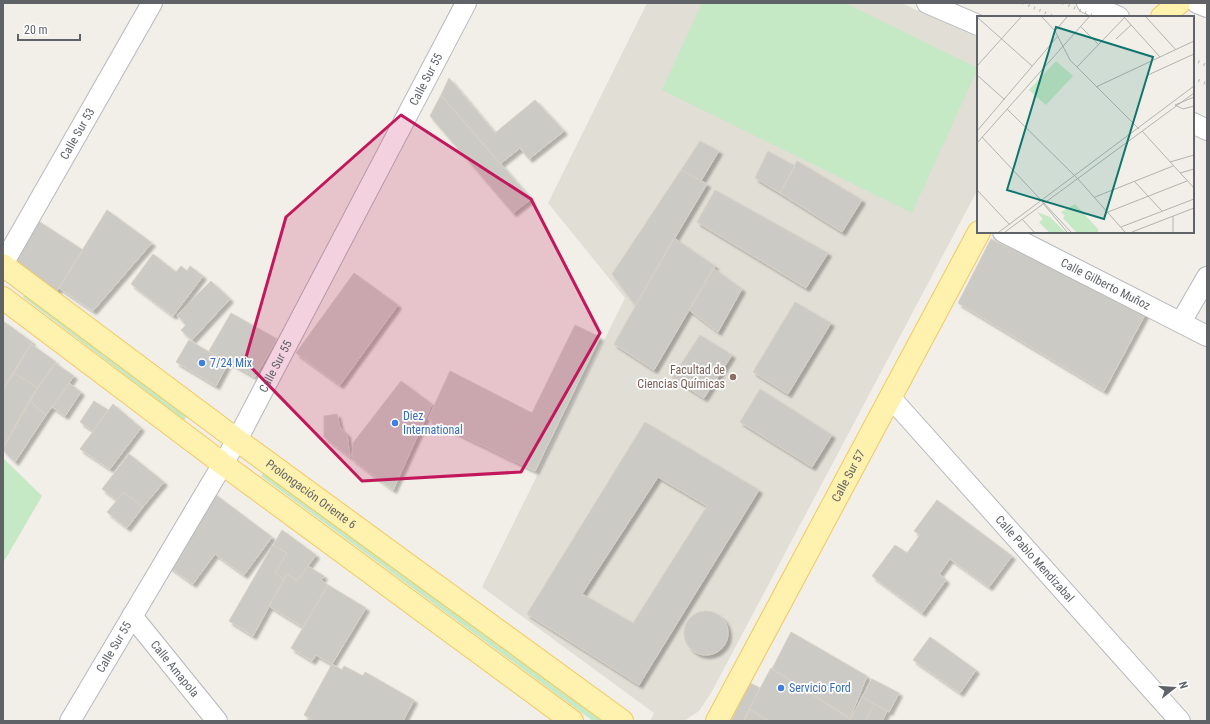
<svg xmlns="http://www.w3.org/2000/svg" width="1210" height="724" viewBox="0 0 1210 724" font-family="'Roboto Condensed',sans-serif">
<defs>
<filter id="shadow"><feDropShadow dx="3.5" dy="3.5" stdDeviation="1" flood-color="#0004"/></filter>
</defs>
<rect width="100%" height="100%" fill="#f1efe8"/>
<path fill="#e1ded6" d="M647 3H901L978 37V189L711 693 699 711 684 721H650L654 713 482 587 625 298 548 203Z"/>
<path fill="#c5e8c5" d="M702 3H845L978 68 912 213 662 90Z
M25 294 187 416 184 420 23 297Z
M3 458 42 496 3 563Z
M265 472 602 721H593L261 476Z"/>
<path fill="#cccac5" stroke="#d6d1c6" fill-rule="evenodd" filter="url(#shadow)" d="M449 78 495 133 535 100 564 131 529 159 520 148 500 164 441 95Z
M441 95 531 199 513 213 430 116Z
M700 141 719 151 701 181 681 170Z
M768 151 795 166 780 193 755 178Z
M797 161 862 200 842 232 780 193Z
M681 170 707 184 635 305 612 274Z
M715 190 828 253 806 288 697 222Z
M107 210 152 243 93 311 59 288Z
M32 217 83 250 56 292 10 257Z
M674 238 715 266 654 370 614 344Z
M991 239 1146 313 1104 391 958 303Z
M153 254 176 272 181 266 187 271 190 266 203 276 173 316 131 284Z
M713 268 742 289 718 332 689 310Z
M354 273 398 305 340 385 296 353Z
M211 281 230 299 192 340 181 330 186 325 177 315Z
M795 302 831 323 788 394 753 372Z
M231 313 277 339 255 377 209 351Z
M3 321 32 342 3 389Z
M575 325 600 337 535 471 428 419 450 371 532 413Z
M700 335 732 355 704 398 672 378Z
M189 340 228 363 216 386 176 362Z
M31 344 56 362 38 388 14 373Z
M55 363 74 376 46 415 29 400Z
M14 373 38 388 3 448V389Z
M401 381 432 404 393 490 352 459 353 443Z
M69 383 81 392 65 416 52 407Z
M760 389 832 435 812 467 740 422Z
M29 400 46 415 15 462 3 450V448Z
M94 401 108 410 93 431 80 422Z
M113 404 141 428 110 469 80 449Z
M337 414 340 428 347 434 350 457 324 437V416Z
M645 422 759 490 639 685 527 614ZM658 477 707 506 633 623 582 594Z
M129 454 164 482 143 507 124 492 117 500 102 489Z
M124 492 143 507 127 528 107 512Z
M212 492 272 537 244 575 215 554 193 584 168 566Z
M937 500 1012 556 989 587 950 559 939 574 946 580 922 613 872 576 895 545 907 553 920 535 914 531Z
M282 530 316 555 297 581 287 574 284 579 275 573 287 553 273 545Z
M273 545 287 553 275 573 284 579 253 636 229 621Z
M308 566 324 576 321 580 328 585 303 627 269 606 287 574 297 581Z
M328 585 366 608 332 664 316 655 312 661 291 648Z
M684 633a22 22 0 1 1 44 0a22 22 0 1 1-44 0Z
M791 632 867 676 850 718 772 669Z
M930 637 976 670 960 693 913 660Z
M332 664 342 670 344 666 363 676 365 672 414 700 403 721H314L304 715Z
M771 668 850 719 849 721H769L749 709Z
M872 679 899 693 889 712 862 697Z
M750 683 760 688 743 721H731Z
M862 697 874 704 865 721H850Z
M874 704 887 711 882 721H865Z
M750 709 768 721H744Z"/>
<g fill="none" stroke-linecap="round" stroke-linejoin="round">
<g stroke="#b5b8bc" stroke-width="22">
<g id="minor">
<path d="M927 3 978 25"/>
<path d="M1087 3 1119 17"/>
<path d="M1197 3 1207 7"/>
<path d="M1193 123 1207 130"/>
<path id="s1" d="M1003 232 1207 336"/>
<path id="s2" d="M3 264 152 3"/>
<path d="M1181 322 1207 277"/>
<path id="s3" d="M890 397 1180 721"/>
<path id="s4" d="M132 616 217 721"/>
<path id="s5" d="M70 721 237 440 466 3"/>
</g>
</g>
<g stroke="#f2c960" stroke-width="24">
<g id="major">
<path d="M1162 17 1179 3"/>
<path id="s6" d="M3 265 237 440 622 721"/>
<path d="M3 298 223 464 572 721"/>
<path id="s7" d="M717 721 979 232"/>
</g>
</g>
<use href="#minor" stroke="#fff" stroke-width="20"/>
<use href="#major" stroke="#fff2af" stroke-width="22"/>
<path stroke="#b6b7b8" stroke-width="3" stroke-dasharray="1 5" stroke-linecap="butt" d="M1023 3 1055 17
M1063 3 1096 17
M1193 59 1207 66
M1193 78 1207 84"/>
</g>
<path fill="#c2185b" fill-opacity="0.2" stroke="#c2185b" stroke-width="3" stroke-linejoin="round" d="M401 115 531 199 600 333 521 472 362 481 245 361 286 217Z"/>
<g fill="#3f7fe0" stroke="#fff" stroke-width="1.5">
<circle cx="202" cy="363" r="4"/>
<circle cx="395" cy="423" r="4"/>
<circle cx="781" cy="688" r="4"/>
</g>
<circle fill="#8d6e63" stroke="#fff" stroke-width="1.5" cx="733" cy="377" r="4"/>
<g text-anchor="middle" dominant-baseline="central" stroke-width="3.5" stroke-linejoin="round" paint-order="stroke">
<g font-size="12" fill="#5f6368" stroke="#fff">
<text stroke="none"><textPath href="#s5" startOffset="734">Calle Sur 55</textPath></text>
<text stroke="none"><textPath href="#s2" startOffset="150">Calle Sur 53</textPath></text>
<text stroke="none"><textPath href="#s1" startOffset="115">Calle Gilberto Muñoz</textPath></text>
<text stroke="none"><textPath href="#s5" startOffset="410">Calle Sur 55</textPath></text>
<text stroke="none"><textPath href="#s7" startOffset="278">Calle Sur 57</textPath></text>
<text stroke="none"><textPath href="#s6" startOffset="384">Prolongación Oriente 6</textPath></text>
<text stroke="none"><textPath href="#s3" startOffset="217">Calle Pablo Mendizabal</textPath></text>
<text stroke="none"><textPath href="#s5" startOffset="86">Calle Sur 55</textPath></text>
<text stroke="none"><textPath href="#s4" startOffset="68">Calle Amapola</textPath></text>
</g>
<g font-size="12" fill="#366cbe" stroke="#fff" text-anchor="start">
<text x="210" y="363">7/24 Mix</text>
<text x="403" y="416">Diez<tspan x="403" dy="14">International</tspan></text>
<text x="789" y="688">Servicio Ford</text>
</g>
<g font-size="12" fill="#785e54" stroke="#fff" text-anchor="end">
<text x="725" y="370">Facultad de<tspan x="725" dy="14">Ciencias Químicas</tspan></text>
</g>
</g>
<g transform="translate(977 16)">
<rect width="217" height="217" fill="#f1efe8"/>
<path d="M79 45 96 60 69 89 52 74ZM98 188 121 213V216H99L86 202 88 200 84 196ZM60 196 73 201 88 216H72L62 206 66 203Z" fill="#c5e8c5"/>
<path fill="none" stroke="#b3b3b1" stroke-width="1" d="M0 1 55 50M65 1 78 15 93 44 162 113M147 1 183 41M169 1 199 34M103 10 121 28M78 15 90 1M139 23 154 9M0 50 44 1M100 51 148 1M0 59 28 84M171 59 217 38M119 71 217 25M198 89 206 93 217 90M198 89 217 81M30 93 101 163 148 216M0 115 80 21M165 115 217 172M5 121 94 216M0 127 112 1M193 146 217 139M203 157 217 153M157 165 185 195M0 174 33 209M118 181 196 150M65 186 90 216M131 196 210 165M45 203 57 216M144 211 217 183M22 216 217 70M28 216 217 77M155 216 217 192M196 216V200"/>
<path fill="#0f766e" fill-opacity="0.15" stroke="#0f766e" stroke-width="2" d="M79 11 176 41 127 203 30 174Z"/>
<rect width="217" height="217" fill="none" stroke="#5f6368" stroke-width="2"/>
</g>
<rect width="1210" height="724" fill="none" stroke="#5f6368" stroke-width="8"/>
<g transform="translate(1174 688) rotate(73)" stroke="#ffffff" stroke-width="3" paint-order="stroke">
<path d="M0-3L7 15L0 10L-7 15Z" fill="#5f6368"/>
<text y="-6" font-size="11" font-weight="bold" text-anchor="middle" fill="#5f6368">N</text>
</g>
<path d="M18 34v6h62v-6" fill="none" stroke="#5f6368" stroke-width="2"/>
<text x="24" y="34" font-size="12" fill="#5f6368" stroke="#ffffff" stroke-width="3" paint-order="stroke">20 m</text>
</svg>
